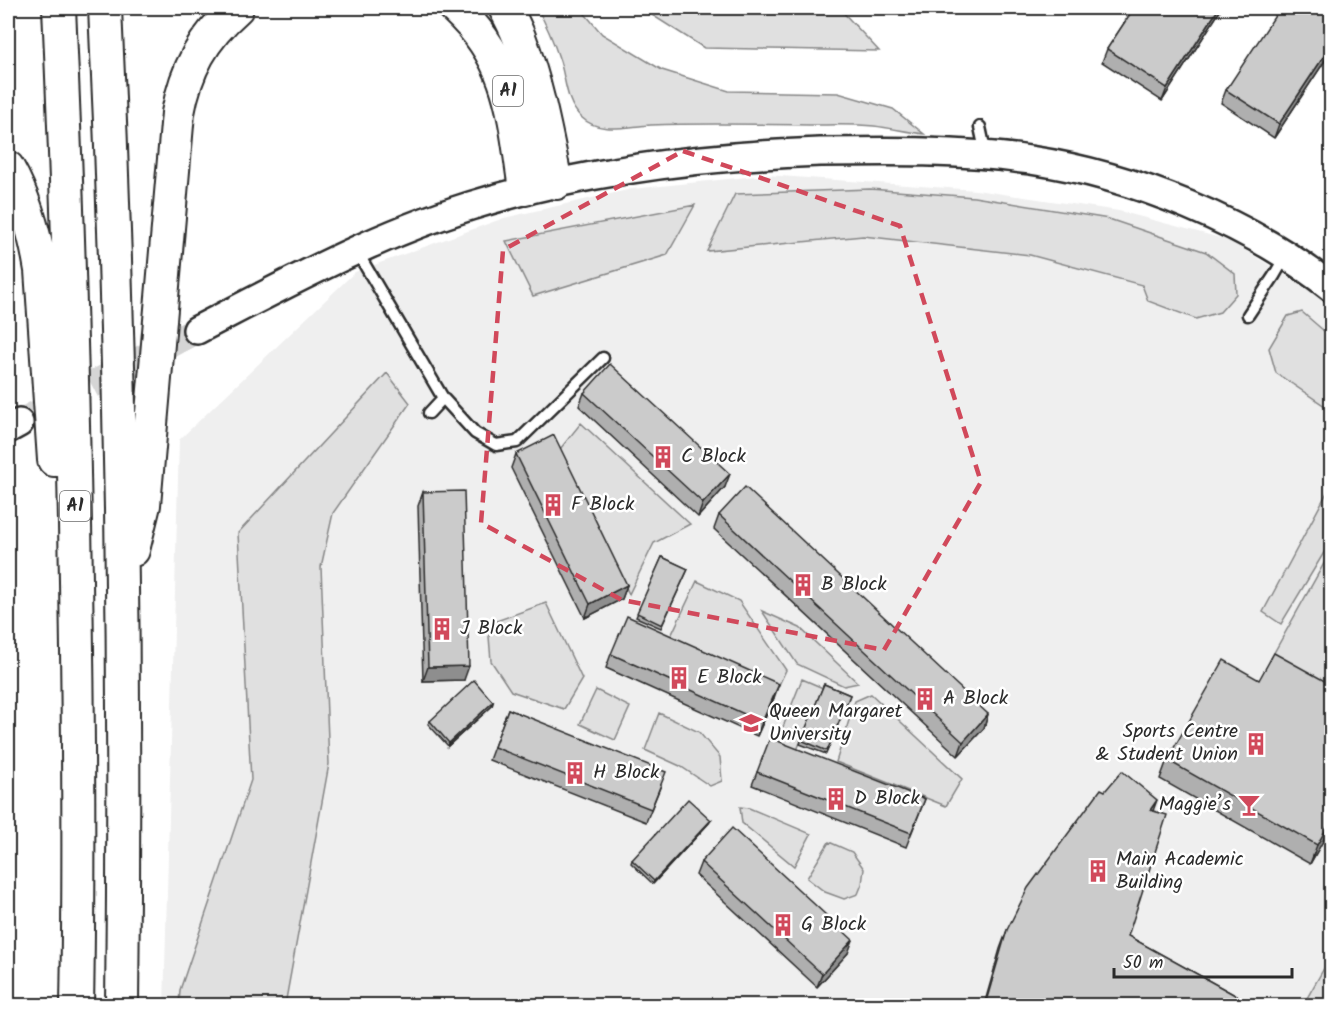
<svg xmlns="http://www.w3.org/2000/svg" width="1339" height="1013" viewBox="0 0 1339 1013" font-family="Kalam,sans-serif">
<rect width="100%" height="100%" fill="#fff"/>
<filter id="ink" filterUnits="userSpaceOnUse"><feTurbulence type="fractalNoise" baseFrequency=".0167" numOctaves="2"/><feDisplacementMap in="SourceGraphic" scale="12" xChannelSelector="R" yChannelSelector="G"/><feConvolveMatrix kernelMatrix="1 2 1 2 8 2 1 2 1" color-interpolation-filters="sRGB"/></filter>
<g filter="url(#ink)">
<path fill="#efefef" d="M766 175 976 190 1119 211 1228 240 1331 303V1005L164 1006 179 440 355 272 504 218 632 189Z"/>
<path fill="#e0e0e0" stroke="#868686" stroke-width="1.5" d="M537 8H580L602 34 662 70 729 91 838 93 893 109 924 134C907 132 891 128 874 126 853 124 831 125 810 125 757 124 705 123 651 125 627 126 600 135 581 117 565 102 566 77 559 58 553 40 546 24 537 8Z
M641 8H839L879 51 704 48Z
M870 189 974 197 1109 219 1206 252 1235 274 1236 294 1220 312 1196 319 1148 301 1142 285 1030 255 863 236 707 251 735 194Z
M695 205 667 255 533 296 506 241Z
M1302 312 1331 337V410L1276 373 1269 348 1288 316Z
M387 373 410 403 333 513 321 567 329 764 285 1005H179L180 990 251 780 238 533Z
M581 423 690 524 654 543 629 594 560 449Z
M1331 485V541L1281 624 1263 612Z
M1331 551V694L1270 660Z
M697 581 739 601 786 670 778 687 671 636Z
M546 603 582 679 564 709 511 691 491 661 488 624Z
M762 611 800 628 858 683 844 686 797 664Z
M802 679 823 688 797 750 777 742Z
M596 690 630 707 615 740 580 724Z
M871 694 962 779 946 806 836 762 855 701Z
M659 713 699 732 720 757 722 781 710 786 680 766 645 750Z
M740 807 749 808 811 834 794 866 742 823Z
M829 842 852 852 864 869 862 884 858 894 844 899 825 892 807 878Z
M1331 956V1005H1310L1306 1000Z"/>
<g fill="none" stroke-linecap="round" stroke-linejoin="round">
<path stroke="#d5d5d5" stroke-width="27" stroke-dasharray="27 14" stroke-linecap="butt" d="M19 423 197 330"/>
<g stroke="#2b2b2b" stroke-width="15">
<path id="lane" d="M980 127 986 155
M356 250 443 398 475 433 496 445 517 442 603 358
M1248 315 1274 276 1285 257
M429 413 443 398"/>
</g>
<g stroke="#2b2b2b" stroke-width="32">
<path id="secondary" d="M197 330C286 284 374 236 470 206 582 171 702 156 820 152 890 151 960 150 1030 160 1132 175 1251 223 1332 288
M8 429 19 423"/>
</g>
<g stroke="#2b2b2b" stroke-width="36">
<path id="primary" d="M59 8C67 180 72 352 75 524 78 684 80 845 77 1006
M105 8C121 340 126 673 122 1006
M455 8C513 61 514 117 525 189
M505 8C510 17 515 27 519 37 537 84 546 134 556 183
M8 168C26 200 35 234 41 270L54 460
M133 550 144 505 178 113C186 69 203 38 237 8"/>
</g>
<use href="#lane" stroke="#fff" stroke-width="10"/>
<use href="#secondary" stroke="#fff" stroke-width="27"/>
<use href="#primary" stroke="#fff" stroke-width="32"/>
</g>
<path fill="#afafaf" stroke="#2b2b2b" stroke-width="1.5" d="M1134 8H1222L1162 101 1102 62 1107 49Z
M1332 8V50L1274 138 1221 103 1226 90Z
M584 393 725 487 698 517 579 406Z
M516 454 627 585 622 599 585 618 511 468Z
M423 492 464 680 423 681 418 506Z
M719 515 988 714 984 728 958 756 714 529Z
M662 557 688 569 661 628 636 617Z
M611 654 774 698 757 736 606 668Z
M1259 680 1332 685V846L1323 841 1310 864 1160 779 1167 760Z
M824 684 850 695 826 754 800 744Z
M493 702 492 706 448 746 428 724 430 721Z
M508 709 661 785 646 822 489 760Z
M757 772 925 799 906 847 752 785Z
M1153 811 1128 936 1253 1005H984L1000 949 1007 930Z
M711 820 709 823 653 884 631 863 632 860Z
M701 862 848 953 817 987 696 875Z"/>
<path fill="#8e8e8e" stroke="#2b2b2b" stroke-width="1.5" d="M1219 8H1222L1162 101 1167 88Z
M1332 44V50L1274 138 1279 124Z
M730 474 725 487 698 517 703 503Z
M627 585 622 599 585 618 590 604Z
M469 666 464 680 423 681 428 667Z
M779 684 774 698 757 736 762 722Z
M493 702 492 706 448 746 449 743Z
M988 714 984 728 958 756 963 742Z
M1157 800 1150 819V810Z
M711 820 709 823 653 884 654 881Z
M1330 822 1323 841 1310 864 1317 845Z
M853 940 848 953 817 987 822 974Z"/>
<path fill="#cbcbcb" stroke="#2b2b2b" stroke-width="1.5" d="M1134 8H1219L1167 88 1107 49Z
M1280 8H1332V44L1279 124 1226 90Z
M610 364 730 474 703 503 584 393Z
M554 435 627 585 590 604 516 454Z
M745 487 988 714 963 742 719 515Z
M464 491 469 666 428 667 423 492Z
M662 557 688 569 662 625 637 613Z
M627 616 779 684 762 722 611 654Z
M1274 653 1332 685V823L1330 822 1317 845 1167 760 1224 660 1259 680Z
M474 680 493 702 449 743 430 721Z
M824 684 850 695 827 751 801 740Z
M508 709 666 772 651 809 494 747Z
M770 738 925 799 911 833 757 772Z
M1122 771 1157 800 1150 810 1167 815 1128 936 1253 1005H985L1007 930 1028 888 1101 789 1105 791Z
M688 799 711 820 654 881 632 860Z
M732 828 853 940 822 974 701 862Z"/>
</g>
<path fill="none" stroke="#d1495b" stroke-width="4.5" stroke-dasharray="12 8" stroke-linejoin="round" d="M683 151 900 226 981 482 884 650 622 600 481 523 503 250Z"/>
<defs>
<g id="building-bare" transform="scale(1.8)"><path d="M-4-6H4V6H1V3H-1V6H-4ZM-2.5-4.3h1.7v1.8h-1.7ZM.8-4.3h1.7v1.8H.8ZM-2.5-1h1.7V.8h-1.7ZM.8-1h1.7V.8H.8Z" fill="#d1495b" stroke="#fff" stroke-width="2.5" paint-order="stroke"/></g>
<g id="university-bare" transform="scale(1.8)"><path d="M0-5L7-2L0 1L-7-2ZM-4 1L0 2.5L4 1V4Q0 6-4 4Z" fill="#d1495b" stroke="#fff" stroke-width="2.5" paint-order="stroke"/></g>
<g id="bar-bare" transform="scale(1.8)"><path d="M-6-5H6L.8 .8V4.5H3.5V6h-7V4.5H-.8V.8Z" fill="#d1495b" stroke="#fff" stroke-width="2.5" paint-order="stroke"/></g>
</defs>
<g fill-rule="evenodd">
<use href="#building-bare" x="663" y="457"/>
<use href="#building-bare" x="553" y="505"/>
<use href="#building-bare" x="803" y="585"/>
<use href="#building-bare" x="442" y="629"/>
<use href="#building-bare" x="679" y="678"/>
<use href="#building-bare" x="925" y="699"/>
<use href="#university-bare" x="751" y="723"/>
<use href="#building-bare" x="1256" y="744"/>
<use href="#building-bare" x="575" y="773"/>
<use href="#building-bare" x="836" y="799"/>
<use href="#bar-bare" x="1249" y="805"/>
<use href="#building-bare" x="1098" y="871"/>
<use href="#building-bare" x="783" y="925"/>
</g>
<g text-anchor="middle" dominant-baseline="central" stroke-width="5" stroke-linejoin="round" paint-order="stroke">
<g fill="#fff" stroke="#6b6b6b" stroke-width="1.5">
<rect x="493" y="76" width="30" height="30" rx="4.5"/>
<rect x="60" y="491" width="30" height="30" rx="4.5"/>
</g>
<g font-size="18" font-weight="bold" fill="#2b2b2b">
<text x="508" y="91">A1</text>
<text x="75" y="506">A1</text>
</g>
<g font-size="20" fill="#2b2b2b" stroke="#fff" text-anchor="start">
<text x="681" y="457">C Block</text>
<text x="571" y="505">F Block</text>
<text x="821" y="585">B Block</text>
<text x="460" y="629">J Block</text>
<text x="697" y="678">E Block</text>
<text x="943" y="699">A Block</text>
<text x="769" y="712">Queen Margaret<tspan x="769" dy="23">University</tspan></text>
<text x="1238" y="732" text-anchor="end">Sports Centre<tspan x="1238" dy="23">&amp; Student Union</tspan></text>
<text x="593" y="773">H Block</text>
<text x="854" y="799">D Block</text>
<text x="1231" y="805" text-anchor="end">Maggie’s</text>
<text x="1116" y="860">Main Academic<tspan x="1116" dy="23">Building</tspan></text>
<text x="801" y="925">G Block</text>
</g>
</g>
<rect width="1339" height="1013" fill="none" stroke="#fff" stroke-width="30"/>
<rect x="15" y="15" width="1309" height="983" fill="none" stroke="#2b2b2b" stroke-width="2" filter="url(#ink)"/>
<path d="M1114 968v9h178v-9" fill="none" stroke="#2b2b2b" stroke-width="3"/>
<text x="1123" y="968" font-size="18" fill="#2b2b2b" stroke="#ffffff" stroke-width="4.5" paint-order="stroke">50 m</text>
</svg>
